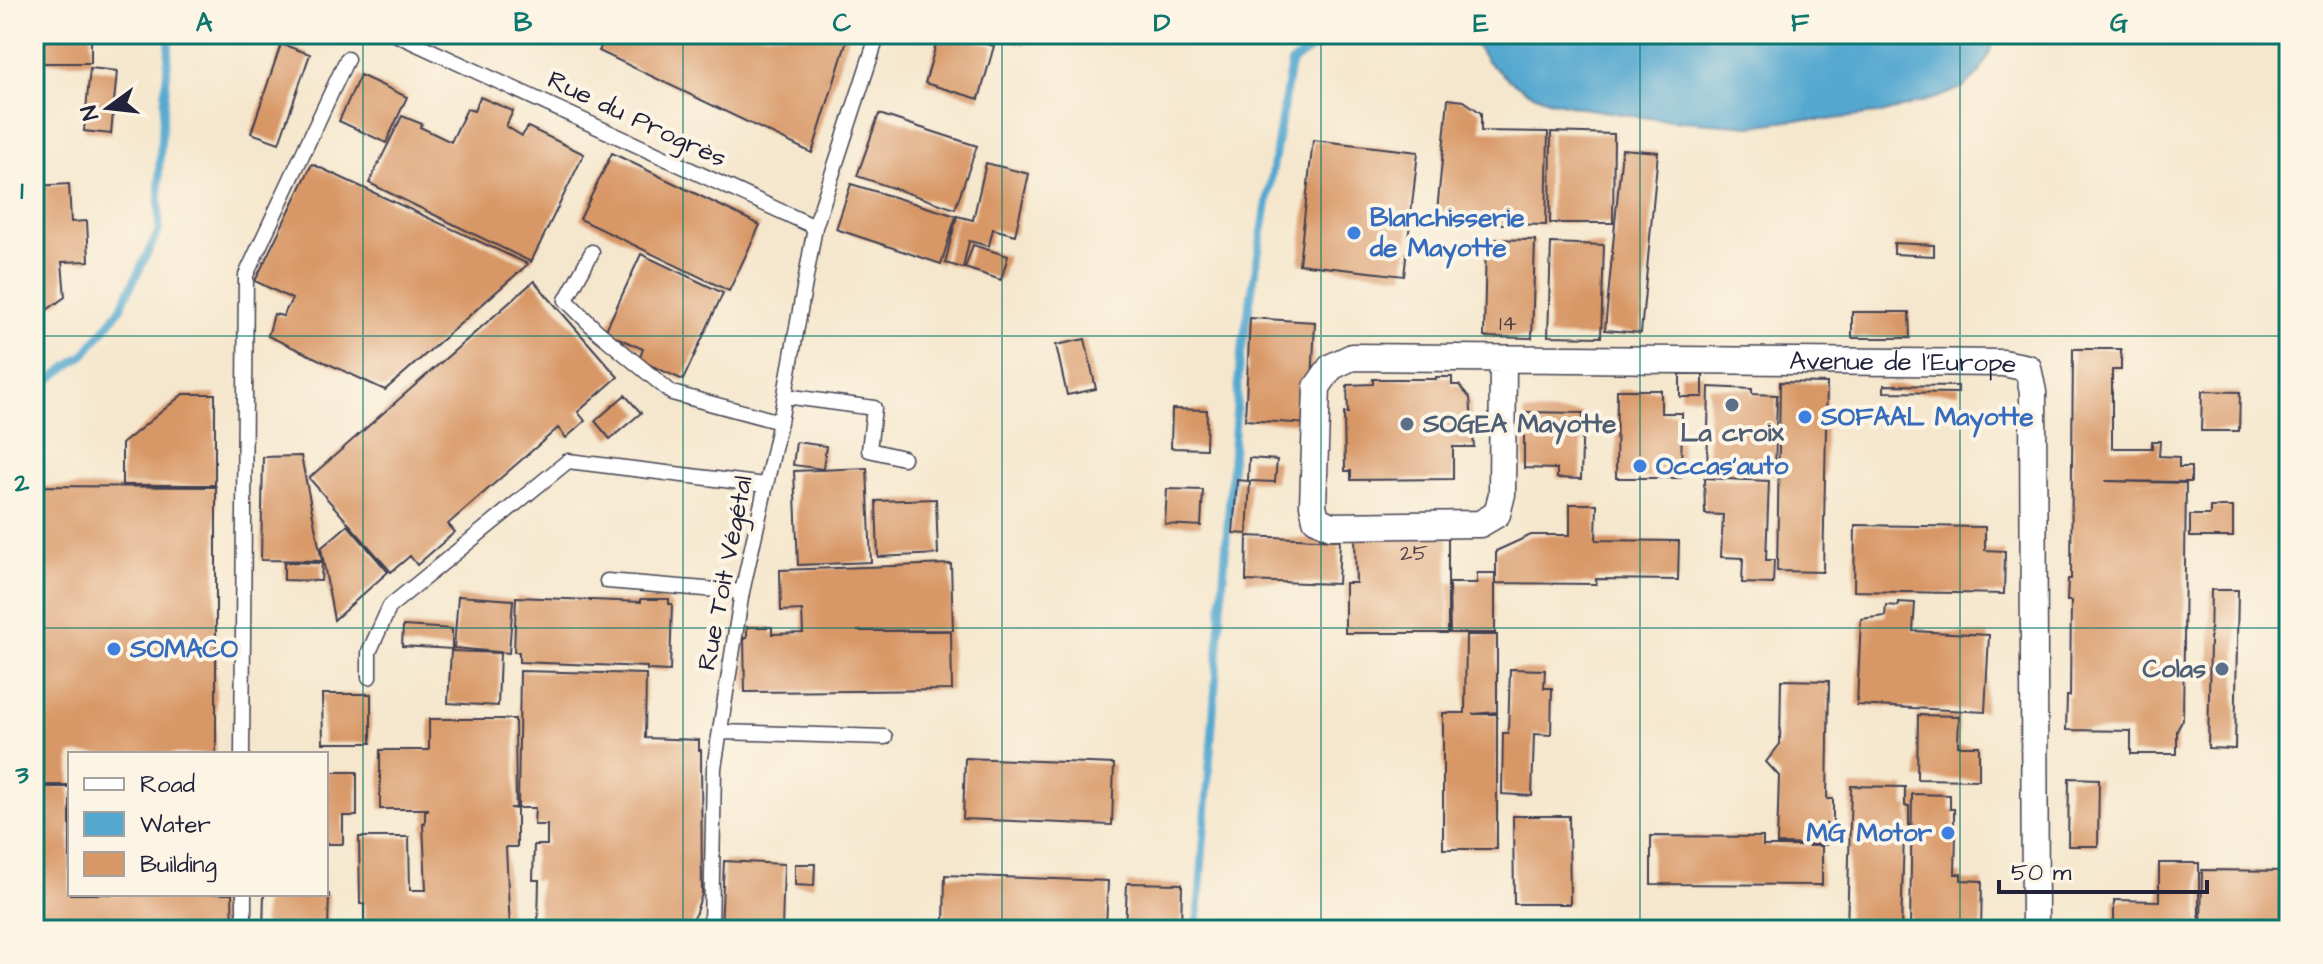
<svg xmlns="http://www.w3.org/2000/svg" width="2323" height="964" viewBox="0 0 2323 964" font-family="'Architects Daughter',sans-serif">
<rect width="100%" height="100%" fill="#fcf5e5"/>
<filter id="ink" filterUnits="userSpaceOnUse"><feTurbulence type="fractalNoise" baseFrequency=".0125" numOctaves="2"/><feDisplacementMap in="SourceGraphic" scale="16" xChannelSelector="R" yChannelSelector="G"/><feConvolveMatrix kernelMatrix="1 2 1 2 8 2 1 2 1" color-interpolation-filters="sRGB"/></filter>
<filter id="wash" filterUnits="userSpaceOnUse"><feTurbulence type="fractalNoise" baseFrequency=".006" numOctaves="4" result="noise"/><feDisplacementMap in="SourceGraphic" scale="32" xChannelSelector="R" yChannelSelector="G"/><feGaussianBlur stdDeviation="1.8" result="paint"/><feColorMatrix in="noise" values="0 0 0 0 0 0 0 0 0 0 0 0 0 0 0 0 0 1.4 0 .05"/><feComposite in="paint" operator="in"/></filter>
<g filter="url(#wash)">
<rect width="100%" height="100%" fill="#f5e7cd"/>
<path fill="#55a8d0" stroke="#3c6586" stroke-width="2" d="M1468 34H1994L1990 52 1979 74 1964 87 1939 97 1884 113 1826 120H1795L1752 126 1656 119 1582 108 1548 100 1526 91 1508 79 1488 62Z"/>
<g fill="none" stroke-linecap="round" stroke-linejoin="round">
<path stroke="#55a8d0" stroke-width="8" d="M34 391 85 354 120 309 159 230V169L170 34
M1197 930 1240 360 1291 63 1332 34"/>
</g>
<g id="blocks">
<path fill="#d89766" d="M34 34H91V63H34Z
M607 34H841L848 37 812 153 599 51Z
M939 34H953L994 46 979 99 925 83Z
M976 34H999L997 41Z
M1010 34H1028L1025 45 1008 40Z
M281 44 310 54 279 143 251 133Z
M90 68 117 71 111 134 84 131Z
M360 75 407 97 386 143 339 121Z
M480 97 513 111 506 126 522 136 528 127 584 154 531 262 369 183 402 116 422 124 420 127 451 142 467 109 474 111Z
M1448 99 1464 101 1481 113V131L1548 132 1546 225 1436 222Z
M879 114 977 146 955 209 857 176Z
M1551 132 1614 134 1613 223H1550Z
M1313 140 1418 152 1404 276 1299 264Z
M1622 149 1658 152 1641 333 1605 330Z
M612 153 760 225 729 291 580 219Z
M986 163 1029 174 1015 235 993 229 989 246 969 241 963 268 945 263 957 216 973 220Z
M312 164 528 264 385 390 268 336 274 314 283 316 292 299 255 281Z
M69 184 71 222 87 221 89 261 62 262 65 297 37 317 34 312V186Z
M851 184 956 216 941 264 836 229Z
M1486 239 1535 240 1532 338 1484 337Z
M1551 243 1604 245 1601 337 1548 336Z
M1894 243 1934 245V256L1894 254Z
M973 245 1008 256 1001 280 965 268Z
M641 254 723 293 683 380 639 360 643 349 605 332Z
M534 281 618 377 578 412 585 421 566 438 558 428 448 524 455 532 417 565 410 556 391 572 309 478Z
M1852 312H1909L1910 338H1852Z
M1250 318 1315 322 1310 424 1245 420Z
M1085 339 1096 389 1067 395 1056 345Z
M2073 349H2121V370H2112V448H2152V441H2160L2159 456 2179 457V467H2191V482L2105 481 2186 483 2183 718 2177 731V754H2131V731L2066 730 2067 696H2070L2071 601H2067L2068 579H2071Z
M1680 374H1703V397H1680Z
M1436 377H1452V385H1459L1470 398 1474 447H1453V479L1351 480V471H1345L1344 413H1348L1347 385 1373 384V379H1436Z
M1780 382 1827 383 1823 572 1777 571Z
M1884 385 1958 386V393L1884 392Z
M1709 387 1752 389V394L1777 395 1775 475 1707 473Z
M1617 390H1661V413H1682L1681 478H1616Z
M2202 391 2240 392 2239 431H2201Z
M183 394H215V485H122V444Z
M625 395 641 413 610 439 595 421Z
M1172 409 1207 410 1206 449 1171 448Z
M1524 412 1583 413 1581 479 1557 478V469L1524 468Z
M796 442 826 446 823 469 793 465Z
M301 456 322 561 261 560 263 457Z
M1249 458 1277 460 1275 482 1250 481 1247 534 1233 533 1237 480 1248 481Z
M867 468 871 562 798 565 794 471Z
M1704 478 1769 481 1766 560H1774L1773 584 1742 583 1743 558 1721 557 1723 515 1705 514Z
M34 486 216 487V754H70V785H34Z
M1167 489 1203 490 1201 526 1165 524Z
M936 499 938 554 878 557 876 501Z
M1570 504H1597L1596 540 1679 541 1678 580 1596 579V584L1496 583V551L1531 535H1570Z
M2210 507H2233V537H2190V515H2210Z
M348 525 388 572 334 620 321 548Z
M1855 525 1985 527V550L2005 551 2004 594 1854 591Z
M1355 535H1448V633H1345V583H1356Z
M1247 536 1340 540 1338 584 1246 581Z
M284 562 322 563 321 581 284 580Z
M951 564 953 630 857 631H951L952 690 745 692 744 638H747V627H772V634L803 633 802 610 781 611 780 570Z
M1477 573H1495V633H1450L1449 583H1477Z
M2211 590H2238L2235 749 2208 748Z
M458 596 513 600 509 653 454 648Z
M516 597 641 602V599H669V604H672L670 671 647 670V667L519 662V652H514Z
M1898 602 1915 603 1913 631 1989 635 1985 712 1857 705 1861 619 1885 616 1886 605 1898 606Z
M403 626 452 629V649L402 646Z
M2286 634H2289V674H2285Z
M1466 635H1497V712L1472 714H1497V849H1443V713H1465Z
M451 651 500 653 498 706 448 703Z
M1510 669 1545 670 1544 688H1552L1551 735 1534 734 1532 796 1502 794 1503 733H1508Z
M520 671 646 674 645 738 699 740V750H701L702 894 690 930H635V926L538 924 539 880H533L534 845H547V825H534L535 808H518Z
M1781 680 1829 681 1827 799H1833V824H1826V845L1777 844 1779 776 1766 762 1780 744Z
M322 694H371V743H323Z
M1918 715 1959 716 1958 746H1979V780L1917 779Z
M429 719H515L516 808H510L517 809V847H506L510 930H364V904H360L359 837H409L410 890H426L423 823 425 824V811L429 809H380V750H429Z
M965 758 1114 764 1112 825 963 819Z
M326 772H357V816H343V844H326Z
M2069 778 2099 779 2098 846H2068Z
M1851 786 1905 787V806H1909V836L1904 835 1901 930H1847Z
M34 787H70V894H232L233 930H34Z
M1912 794 1950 795V809H1954V832H1956L1955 874H1961V880L1982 881 1981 930H1910Z
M1513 816H1569L1570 904H1514Z
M1651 836 1763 837V846H1822V885L1651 884Z
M724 861 784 864 782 930H721Z
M2159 863H2199V930H2114V900L2159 901Z
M795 864H815L814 886 795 885Z
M2202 870 2289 871V930H2201Z
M945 875 1108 881 1106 930 944 925Z
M1127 883 1182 884 1181 930H1125Z
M264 894H329L328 930H263Z"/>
</g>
</g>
<g filter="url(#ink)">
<use href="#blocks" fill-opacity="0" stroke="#424051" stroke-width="2"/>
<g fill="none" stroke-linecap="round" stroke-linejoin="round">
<g stroke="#424051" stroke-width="17">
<path id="service" d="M395 34 815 227
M592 252 566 300 597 331 672 393 780 422
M785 396 874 408 869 450 903 458
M607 581 742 592
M369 677V652L390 606 568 461 765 485
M720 732 885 737
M242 754 246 275 347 59
M244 894V930
M711 930 714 768 742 592 780 422 815 227 878 34"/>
</g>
<g stroke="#424051" stroke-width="29">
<g id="minor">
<path id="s1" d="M1503 359 1502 494 1497 514 1480 524 1331 526 1316 519 1313 505 1317 387 1331 367 1352 357 2003 363 2028 368 2033 392 2035 930"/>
</g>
</g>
<use href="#service" stroke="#fff" stroke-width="14"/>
<use href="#minor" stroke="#fff" stroke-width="26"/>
</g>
</g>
<path fill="none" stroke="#0f766e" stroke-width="2" stroke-opacity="0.55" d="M363 34V930M683 34V930M1002 34V930M1321 34V930M1640 34V930M1960 34V930M34 336H2289M34 628H2289"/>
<g fill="#3f7fe0" stroke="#fcf5e5" stroke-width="3">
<circle cx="1354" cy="233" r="8"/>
<circle cx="1805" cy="417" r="8"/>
<circle cx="1640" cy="466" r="8"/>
<circle cx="114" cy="649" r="8"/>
<circle cx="1948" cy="833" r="8"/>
</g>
<g fill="#5c6f8a" stroke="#fcf5e5" stroke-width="3">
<circle cx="1732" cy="405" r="8"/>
<circle cx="1407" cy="424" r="8"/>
<circle cx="2222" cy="669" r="8"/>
</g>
<g text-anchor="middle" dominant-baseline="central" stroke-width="8" stroke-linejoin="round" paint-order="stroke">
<g font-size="22" fill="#503f46">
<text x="1508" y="323">14</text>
<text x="1414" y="553">25</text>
</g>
<g font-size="26" fill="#22223b" stroke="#fcf5e5">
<text transform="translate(637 119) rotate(25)">Rue du Progrès</text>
<text stroke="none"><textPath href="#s1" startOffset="1072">Avenue de l’Europe</textPath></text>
<text transform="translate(725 573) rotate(-79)">Rue Toit Végétal</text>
</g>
<g font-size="26" font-weight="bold" fill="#366cbe" stroke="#fcf5e5" text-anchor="start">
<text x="1370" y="218">Blanchisserie<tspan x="1370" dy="30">de Mayotte</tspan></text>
<text x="1821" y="417">SOFAAL Mayotte</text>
<text x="1656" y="466">Occas’auto</text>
<text x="130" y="649">SOMACO</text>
<text x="1932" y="833" text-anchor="end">MG Motor</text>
</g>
<g font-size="26" font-weight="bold" fill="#4e5e75" stroke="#fcf5e5" text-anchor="start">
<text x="1423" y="424">SOGEA Mayotte</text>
<text x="1732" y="433" text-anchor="middle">La croix</text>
<text x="2206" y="669" text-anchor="end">Colas</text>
</g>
</g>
<rect width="2323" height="964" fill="none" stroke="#fcf5e5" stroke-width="88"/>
<rect x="68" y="752" width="260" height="144" fill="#fcf5e5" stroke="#a5a1a1" stroke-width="2"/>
<rect x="84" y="778" width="40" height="12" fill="#ffffff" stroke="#a5a1a1" stroke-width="2"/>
<text x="140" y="792" font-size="24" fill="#22223b">Road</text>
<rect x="84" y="812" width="40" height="24" fill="#55a8d0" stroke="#a5a1a1" stroke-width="2"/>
<text x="140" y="832" font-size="24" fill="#22223b">Water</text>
<rect x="84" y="852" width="40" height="24" fill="#d89766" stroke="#a5a1a1" stroke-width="2"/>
<text x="140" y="872" font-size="24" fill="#22223b">Building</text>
<g transform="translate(108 108) rotate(255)" stroke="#fcf5e5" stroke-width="6" paint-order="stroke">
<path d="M0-6L14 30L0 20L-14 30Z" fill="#22223b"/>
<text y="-12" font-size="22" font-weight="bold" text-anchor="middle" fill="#22223b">N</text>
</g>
<path d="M1999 880v12h208v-12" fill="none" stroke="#22223b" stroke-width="4"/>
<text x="2011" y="880" font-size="24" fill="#22223b" stroke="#fcf5e5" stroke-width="6" paint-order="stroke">50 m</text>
<rect x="44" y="44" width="2235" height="876" fill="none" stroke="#0f766e" stroke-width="3"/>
<g font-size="26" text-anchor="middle" font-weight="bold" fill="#0f766e">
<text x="204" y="31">A</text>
<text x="523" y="31">B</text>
<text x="842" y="31">C</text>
<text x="1162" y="31">D</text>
<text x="1481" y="31">E</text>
<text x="1800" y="31">F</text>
<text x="2119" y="31">G</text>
<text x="22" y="199">1</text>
<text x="22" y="491">2</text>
<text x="22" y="783">3</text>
</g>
</svg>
